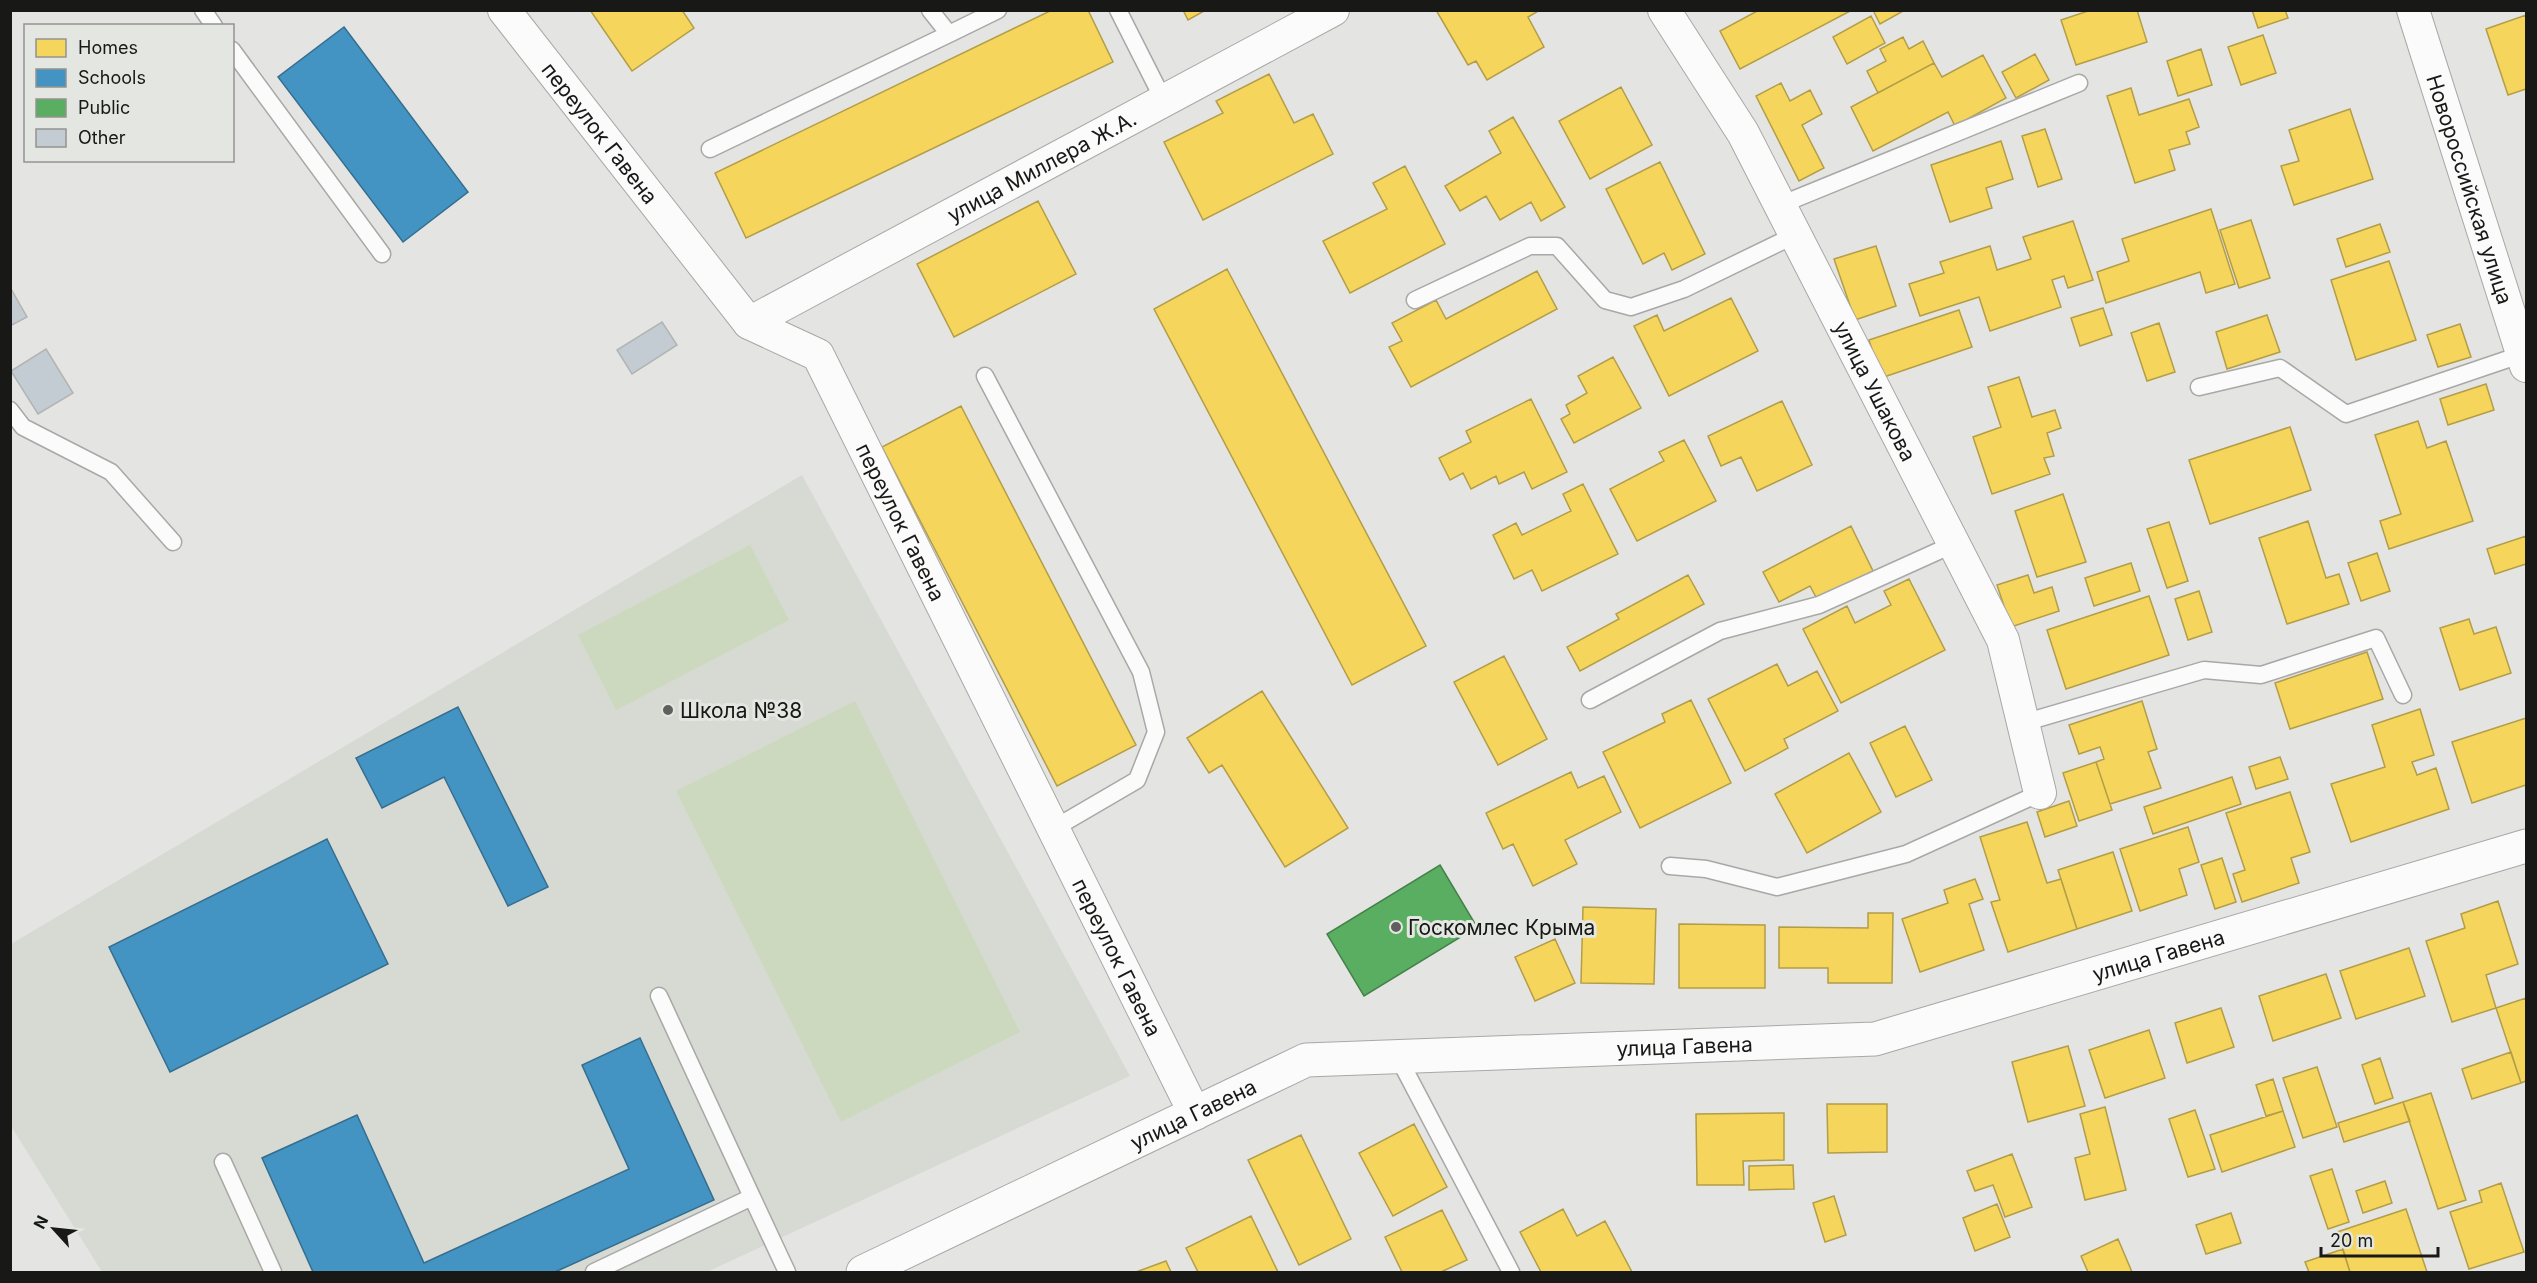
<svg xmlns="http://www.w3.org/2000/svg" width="2537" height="1283" viewBox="0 0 2537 1283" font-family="Inter,sans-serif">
<rect width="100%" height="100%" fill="#e4e5e2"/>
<path fill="#d6dad2" d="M802 475 1130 1076 707 1272H102L11 1126V944Z"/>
<path fill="#cdd9bf" d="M750 545 789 620 616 710 578 635Z
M855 701 1020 1032 841 1122 676 791Z"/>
<path fill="#f6d55c" stroke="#b39d47" stroke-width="1.5" d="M590 10H682L694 28 632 71Z
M1052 10H1088L1113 62 746 238 715 173Z
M1183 10H1206L1188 20Z
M1436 10H1540L1528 17 1544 47 1487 80 1476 61 1468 65Z
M1759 10H1852L1740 69 1720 31Z
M1873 10H1905L1880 24Z
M2091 10H2137L2147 42 2076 65 2061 20Z
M2252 10H2285L2288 18 2258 28Z
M2526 15V89L2508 95 2486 29Z
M1871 16 1885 43 1847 64 1833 37Z
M2263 35 2276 73 2241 85 2228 47Z
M1903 37 1909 49 1923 41 1934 63 1878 93 1867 71 1886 61 1880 49Z
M2201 49 2212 85 2178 96 2167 61Z
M2035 54 2049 80 2016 98 2002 72Z
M1983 55 2006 98 1955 126 1948 112 1873 151 1851 107 1934 63 1942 77Z
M1269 74 1294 123 1313 114 1333 154 1203 220 1164 142 1223 113 1216 101Z
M1781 83 1790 101 1810 90 1822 114 1802 125 1824 168 1799 181 1756 96Z
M1621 87 1652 145 1590 179 1559 121Z
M2131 88 2139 115 2189 99 2199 127 2186 132 2190 144 2169 150 2175 170 2135 183 2107 96Z
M2350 109 2373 179 2294 205 2281 166 2299 161 2289 130Z
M1513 117 1565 207 1541 221 1531 202 1500 220 1486 196 1460 211 1445 186 1501 153 1489 131Z
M2045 129 2062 179 2038 187 2022 136Z
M2001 141 2013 179 1986 188 1992 208 1950 222 1931 165Z
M1660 162 1705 254 1672 270 1664 253 1643 264 1606 189Z
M1405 166 1445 244 1350 293 1323 241 1387 209 1373 183Z
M1038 201 1076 274 954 337 917 264Z
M2211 209 2235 284 2206 293 2200 272 2106 303 2097 272 2129 261 2122 239Z
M2251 220 2270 278 2239 288 2220 230Z
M2073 221 2093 280 2068 288 2064 276 2052 280 2061 307 1990 331 1979 297 1920 316 1909 284 1944 273 1940 262 1990 246 1997 270 2031 259 2023 237Z
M2380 224 2390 252 2346 267 2337 239Z
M1876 246 1896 306 1855 320 1834 259Z
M2389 261 2416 340 2356 360 2331 280Z
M1227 269 1426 646 1352 685 1154 309Z
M1537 271 1557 309 1411 387 1389 347 1402 341 1392 323 1436 300 1446 319Z
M1731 298 1758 351 1669 396 1634 326 1657 315 1664 331Z
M2103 308 2112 335 2080 346 2071 318Z
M1959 310 1972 347 1881 378 1869 340Z
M2267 315 2280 352 2227 369 2216 332Z
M2159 323 2175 372 2147 381 2131 333Z
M2460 324 2471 357 2438 367 2427 335Z
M1613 357 1641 408 1574 443 1561 419 1570 414 1566 405 1587 393 1578 376Z
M2019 377 2032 417 2055 410 2061 428 2047 433 2054 456 2044 458 2050 474 1992 494 1973 437 2001 427 1988 387Z
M2486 384 2494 410 2448 425 2440 399Z
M1531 399 1567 472 1532 489 1524 472 1499 484 1496 476 1471 489 1463 473 1450 480 1439 458 1471 442 1466 431Z
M1782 401 1812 465 1757 491 1741 457 1721 466 1708 436Z
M961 406 1136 745 1057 786 882 447Z
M2418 421 2427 448 2446 441 2473 521 2389 549 2380 521 2401 514 2375 435Z
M2290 427 2311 490 2210 524 2189 460Z
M1684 440 1716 501 1637 541 1610 489 1664 461 1659 452Z
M1583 484 1618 554 1542 591 1532 570 1514 579 1493 535 1516 523 1522 535 1571 511 1563 494Z
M2063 494 2086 562 2037 577 2015 511Z
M2308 521 2326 578 2339 574 2349 604 2287 624 2259 538Z
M2169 522 2188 581 2167 588 2147 529Z
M1851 526 1873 571 1817 599 1810 586 1779 602 1763 572Z
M2526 536V564L2495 574 2487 549Z
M2377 553 2390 591 2361 601 2348 563Z
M2131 563 2140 591 2094 606 2085 578Z
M1688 575 1704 604 1580 671 1567 647 1619 619 1616 614Z
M2028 575 2034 593 2052 587 2059 611 2011 627 1997 585Z
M1909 579 1945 650 1841 703 1803 629 1847 606 1855 623 1891 605 1884 591Z
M2199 591 2212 632 2188 640 2175 599Z
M2149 596 2169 655 2066 689 2047 630Z
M2469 619 2474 634 2496 627 2511 673 2460 690 2440 628Z
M2367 652 2383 699 2290 729 2275 683Z
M1504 656 1547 739 1498 765 1454 682Z
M1777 664 1788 686 1817 671 1838 711 1784 739 1788 748 1745 771 1708 699Z
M1262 691 1348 828 1285 867 1222 765 1209 773 1187 738Z
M1691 700 1731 783 1640 828 1603 752 1665 722 1662 714Z
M2142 701 2157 749 2148 752 2161 788 2110 804 2096 762 2104 759 2100 747 2079 754 2069 725Z
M2420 709 2434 755 2412 762 2417 775 2436 768 2449 809 2351 842 2331 784 2385 767 2372 725Z
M2526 718V785L2472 803 2452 742Z
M1905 726 1932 780 1896 797 1870 743Z
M1849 753 1881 812 1807 853 1775 794Z
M2280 757 2288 779 2256 789 2249 767Z
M2096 762 2112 810 2079 821 2063 773Z
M1571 772 1578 788 1604 776 1621 812 1565 840 1577 864 1533 886 1513 844 1503 849 1486 813Z
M2232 777 2241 804 2153 834 2144 807Z
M2290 792 2310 852 2291 858 2299 883 2242 902 2233 874 2245 870 2226 813Z
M2069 801 2077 826 2045 837 2037 812Z
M2027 822 2047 883 2061 879 2077 929 2008 952 1991 902 2000 900 1980 837Z
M2188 827 2199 862 2179 869 2187 895 2140 911 2120 849Z
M2113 852 2132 911 2077 929 2058 870Z
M2222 858 2236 902 2215 909 2201 865Z
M1975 879 1983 899 1969 904 1984 950 1920 972 1902 919 1948 903 1944 890Z
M2498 901 2518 964 2486 975 2496 1008 2452 1022 2426 941 2465 928 2461 914Z
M1583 907 1656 909 1654 984 1581 983Z
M1868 913H1893L1892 983H1828V968H1779V927L1868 928Z
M1679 924 1765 925V988H1679Z
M1555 939 1575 983 1535 1001 1515 957Z
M2409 948 2425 996 2356 1019 2340 971Z
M2326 974 2341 1018 2273 1041 2259 996Z
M2526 998V1081L2521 1083 2496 1008Z
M2221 1008 2234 1047 2187 1063 2175 1023Z
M2149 1030 2165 1078 2105 1098 2089 1050Z
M2068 1046 2085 1106 2028 1122 2012 1062Z
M2511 1052 2521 1083 2472 1099 2462 1069Z
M2380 1058 2393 1098 2375 1104 2362 1065Z
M2317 1067 2337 1127 2303 1138 2283 1078Z
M2273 1079 2283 1111 2266 1116 2256 1085Z
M2431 1093 2466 1200 2438 1209 2403 1102Z
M2403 1102 2410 1121 2344 1142 2338 1123Z
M1827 1104H1887V1152L1828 1153Z
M2105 1107 2126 1190 2085 1200 2075 1158 2090 1154 2080 1114Z
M2195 1110 2215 1169 2188 1177 2169 1119Z
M2283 1111 2295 1147 2222 1172 2210 1135Z
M1784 1113V1160L1743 1161 1744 1185H1697L1696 1114Z
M1414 1124 1447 1187 1393 1216 1359 1153Z
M1301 1135 1351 1239 1299 1265 1248 1160Z
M2012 1154 2032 1207 2005 1217 1993 1185 1975 1191 1967 1171Z
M1793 1165 1794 1189 1749 1190V1166Z
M2332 1169 2349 1222 2328 1229 2310 1176Z
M2385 1181 2392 1203 2363 1213 2356 1191Z
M2501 1183 2524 1252 2469 1269 2450 1212 2482 1202 2479 1191Z
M1834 1196 1846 1235 1825 1242 1813 1203Z
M1997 1204 2010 1237 1975 1251 1963 1218Z
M1563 1209 1577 1236 1605 1221 1632 1272H1541L1520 1232Z
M2406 1209 2427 1272H2350L2337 1232Z
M1442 1210 1467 1260 1441 1272H1402L1385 1237Z
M2231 1213 2241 1243 2206 1254 2196 1225Z
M1251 1216 1278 1272H1198L1186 1248Z
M2118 1239 2132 1272H2088L2081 1256Z
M2343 1249 2350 1272H2309L2305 1262Z
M1166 1261 1171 1272H1136Z"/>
<path fill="#4393c3" stroke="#366e8f" stroke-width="1.5" d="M344 27 468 192 403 242 278 77Z
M458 707 548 887 508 906 444 777 382 808 356 758Z
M327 839 388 964 170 1072 109 947Z
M640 1038 714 1200 555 1272H313L262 1158 357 1115 424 1263 629 1169 582 1065Z"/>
<path fill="#5aae61" stroke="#46814b" stroke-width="1.5" d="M1440 865 1477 927 1364 996 1327 934Z"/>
<path fill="#c4ccd3" stroke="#b2b4b3" stroke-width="1.5" d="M10 287 27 317 10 326Z
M662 322 677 345 632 374 617 350Z
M46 349 73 393 38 414 11 371Z"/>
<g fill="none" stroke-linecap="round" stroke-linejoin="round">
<g stroke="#a8a8a6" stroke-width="19">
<path id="service" d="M203 10 214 26
M930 10 949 34 998 10
M1118 10 1164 101
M232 50 382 254
M710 149 949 34
M1780 205 2079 83
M1415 300 1530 246H1557L1605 300 1631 307 1684 289 1795 235
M985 376 1141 672 1156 732 1137 780 1053 829
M2199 387 2280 368 2346 414 2523 354
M10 410 23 427 111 472 173 542
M1590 700 1720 631 1819 605 1954 544
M2023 723 2204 670 2261 675 2376 638 2403 695
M1670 866 1706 869 1777 887 1906 854 2040 793
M1398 1057 1511 1272
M223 1162 273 1272
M752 1197 787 1272
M594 1272 752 1197 659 996"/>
</g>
<g stroke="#a8a8a6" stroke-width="34">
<g id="minor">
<path id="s1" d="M504 10 749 323 818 355 1195 1114"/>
<path id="s2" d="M1664 10 1743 133 2003 640 2040 793"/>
<path id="s3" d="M2413 10 2526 366"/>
<path id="s4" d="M749 323 1333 10"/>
</g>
</g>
<g stroke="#a8a8a6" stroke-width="35">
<g id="tertiary">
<path id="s5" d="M863 1272 1306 1060 1875 1039 2526 846"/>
</g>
</g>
<use href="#service" stroke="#fbfbfb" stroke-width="16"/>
<use href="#minor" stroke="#fbfbfb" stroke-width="32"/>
<use href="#tertiary" stroke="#fbfbfb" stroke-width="33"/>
</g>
<g fill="#5f605e" stroke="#e4e6e1" stroke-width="2">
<circle cx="668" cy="710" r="6"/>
<circle cx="1396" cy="927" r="6"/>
</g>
<g text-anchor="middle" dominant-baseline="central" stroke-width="6" stroke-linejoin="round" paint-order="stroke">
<g font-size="21" fill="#181917" stroke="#e4e6e1">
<text stroke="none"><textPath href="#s1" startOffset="156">переулок Гавена</textPath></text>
<text stroke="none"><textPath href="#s4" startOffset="332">улица Миллера Ж.А.</textPath></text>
<text stroke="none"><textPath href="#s3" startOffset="188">Новороссийская улица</textPath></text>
<text stroke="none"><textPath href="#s2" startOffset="436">улица Ушакова</textPath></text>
<text stroke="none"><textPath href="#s1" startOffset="660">переулок Гавена</textPath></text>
<text stroke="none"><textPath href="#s5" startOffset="1356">улица Гавена</textPath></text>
<text stroke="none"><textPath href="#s1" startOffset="1146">переулок Гавена</textPath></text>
<text stroke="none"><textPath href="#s5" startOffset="870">улица Гавена</textPath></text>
<text stroke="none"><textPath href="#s5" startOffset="366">улица Гавена</textPath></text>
</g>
<g font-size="21" fill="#181917" stroke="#e4e6e1" text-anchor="start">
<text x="680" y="710">Школа №38</text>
<text x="1408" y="927">Госкомлес Крыма</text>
</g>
</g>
<rect width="2537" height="1283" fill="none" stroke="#181917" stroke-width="24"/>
<rect x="24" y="24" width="210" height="138" fill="#e4e6e1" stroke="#929490" stroke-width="1.5"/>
<rect x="36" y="39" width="30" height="18" fill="#f6d55c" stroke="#929490" stroke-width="1.5"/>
<text x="78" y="54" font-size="18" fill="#181917">Homes</text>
<rect x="36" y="69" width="30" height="18" fill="#4393c3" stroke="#929490" stroke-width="1.5"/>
<text x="78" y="84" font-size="18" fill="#181917">Schools</text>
<rect x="36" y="99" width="30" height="18" fill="#5aae61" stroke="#929490" stroke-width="1.5"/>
<text x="78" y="114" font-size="18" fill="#181917">Public</text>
<rect x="36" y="129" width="30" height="18" fill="#c4ccd3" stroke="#929490" stroke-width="1.5"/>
<text x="78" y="144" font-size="18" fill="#181917">Other</text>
<g transform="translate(54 1229) rotate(297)" stroke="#e4e6e1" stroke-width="4.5" paint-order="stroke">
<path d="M0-4.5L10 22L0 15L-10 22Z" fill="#181917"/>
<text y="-9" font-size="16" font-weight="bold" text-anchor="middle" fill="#181917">N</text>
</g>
<path d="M2321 1247v9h117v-9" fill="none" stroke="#181917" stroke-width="3"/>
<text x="2330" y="1247" font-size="18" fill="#181917" stroke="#e4e6e1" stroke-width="4.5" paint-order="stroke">20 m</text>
</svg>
